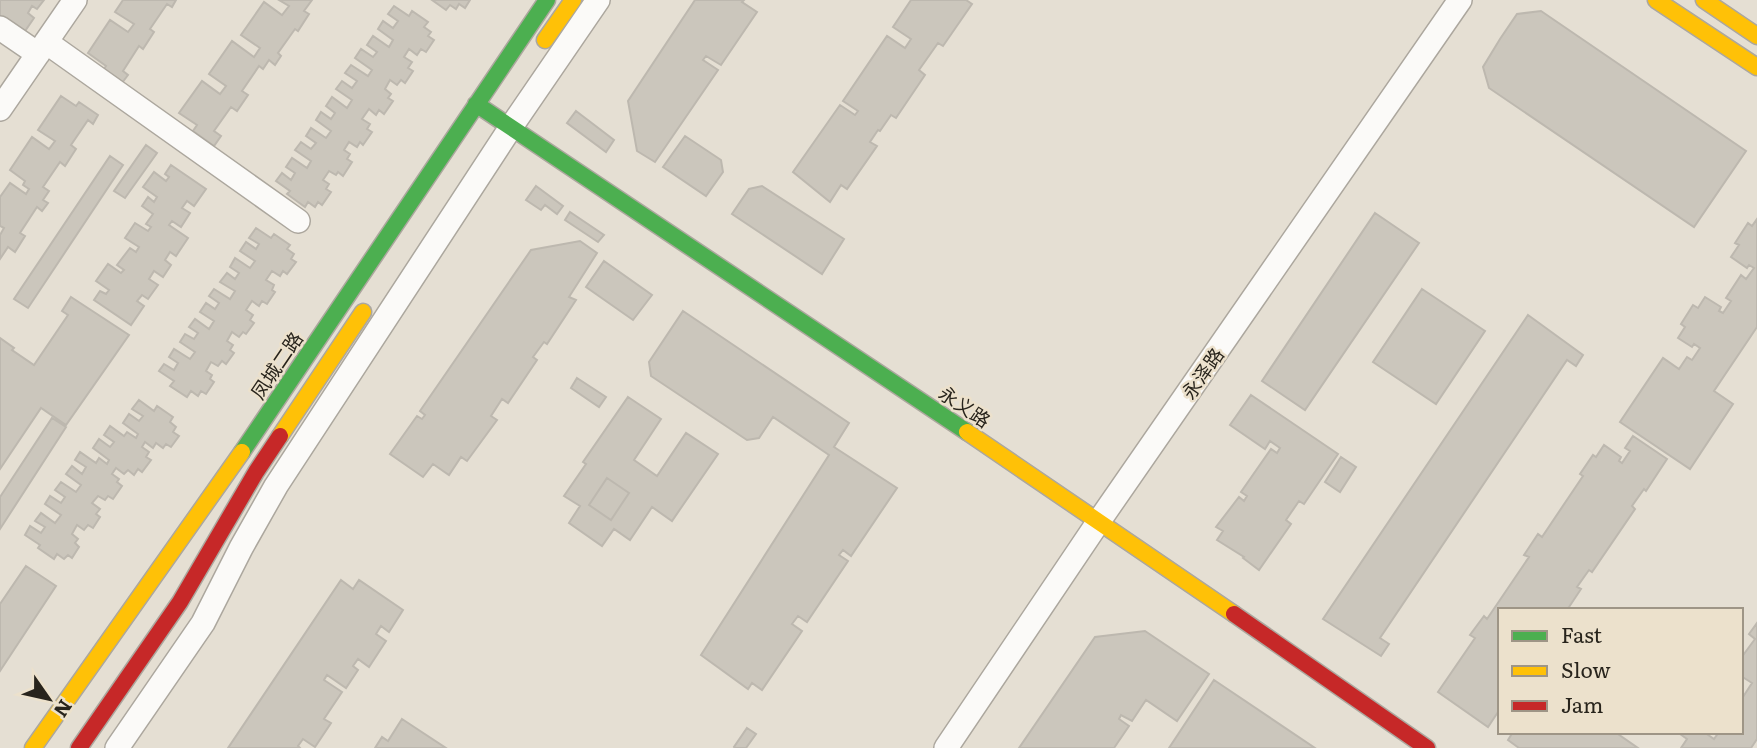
<svg xmlns="http://www.w3.org/2000/svg" width="1757" height="748" viewBox="0 0 1757 748" font-family="Literata,'Noto Sans SC',serif">
<rect width="100%" height="100%" fill="#e5dfd3"/>
<path fill="#cbc6bc" stroke="#bdb8af" stroke-width="2" fill-rule="evenodd" d="M0 0H44L37 9 32 6 28 13 34 18 23 34 0 18Z
M123 0H176L172 7 167 4 150 29 154 32 143 49 139 46 123 71 128 75 122 83 103 70 106 66 88 53 110 20 128 32 134 24 115 12Z
M279 0H312L304 11 309 14 298 31 295 29 278 53 281 56 275 65 269 60 263 69 259 66 242 91 248 95 237 111 231 107 214 131 221 136 214 146 193 131 197 125 179 113 202 81 220 94 226 86 209 74 232 41 254 57 260 48 241 35 264 2 282 15 289 6Z
M432 0H470L465 8 459 4 456 9 450 5 446 10Z
M695 0H744L742 2 757 12 721 65 706 56 703 60 718 70 655 162 637 151 628 101Z
M911 0H966L972 4 943 46 938 43 919 70 925 75 896 118 891 115 880 131 878 130 870 142 877 146 847 189 841 185 830 202 793 172 840 105 855 115 858 111 843 101 887 36 905 48 911 39 893 27Z
M394 6 409 16 412 11 428 22 424 27 431 32 428 36 434 40 426 52 421 49 417 55 409 49 404 57 412 62 408 68 413 71 405 83 401 80 397 85 390 80 385 89 391 94 388 98 393 101 384 114 379 110 376 115 369 109 362 119 370 124 367 129 372 132 363 145 360 142 357 147 349 142 344 150 350 154 347 159 352 162 343 176 338 172 336 175 329 171 323 180 329 184 326 189 331 192 322 205 318 202 315 207 308 202 305 207 287 194 290 191 276 181 282 173 291 180 295 173 286 167 292 158 307 168 311 161 295 150 301 142 311 149 316 143 306 136 311 128 326 138 331 131 316 120 321 112 331 119 335 113 326 106 332 97 347 108 352 100 336 89 342 81 352 88 357 81 345 73 351 65 368 76 372 70 355 58 361 49 373 57 377 52 367 45 373 36 389 47 393 40 378 29 383 21 393 28 398 21 388 14Z
M1541 11 1746 151 1694 227 1489 88 1483 67 1500 39 1517 14Z
M61 96 76 106 79 102 98 115 93 124 88 120 71 145 76 149 65 166 60 162 43 187 49 191 43 200 48 203 42 211 37 207 20 233 25 236 15 252 8 247 0 259V235L4 228 0 226V197L10 183 26 194 29 189 23 185 25 181 10 170 32 137 49 149 55 141 38 130Z
M576 111 614 140 606 152 567 123Z
M685 136 721 160 723 172 706 196 663 167Z
M146 145 157 153 125 198 114 191Z
M110 156 123 165 28 308 14 299Z
M171 165 206 189 194 206 187 201 182 208 190 213 181 227 172 221 169 225 188 238 176 256 170 252 165 260 171 265 163 277 154 271 149 279 158 285 148 299 142 295 137 301 144 306 131 325 94 300 100 291 106 294 109 290 96 281 108 264 121 273 124 270 117 265 130 248 136 252 139 247 125 238 135 223 148 231 151 227 146 224 153 214 142 206 148 197 154 202 157 197 143 187 154 172 166 181 169 177 165 174Z
M536 186 563 206 557 214 545 205 541 210 526 200Z
M762 186 844 239 822 274 732 214 749 189Z
M570 212 604 235 598 242 565 220Z
M1375 213 1419 243 1305 410 1262 381Z
M1757 219V327L1714 391 1733 404 1690 469 1620 422 1663 358 1679 369 1687 357 1692 360 1700 348 1694 344 1692 347 1678 338 1685 327 1681 324 1693 305 1698 308 1705 297 1721 307 1719 311 1723 313 1731 301 1726 298 1741 275 1746 279 1754 268 1749 265 1747 268 1731 257 1739 245 1735 243 1748 223 1752 226Z
M256 228 271 238 274 234 290 245 287 249 294 254 291 259 296 262 287 274 283 271 280 276 272 271 266 280 274 285 272 290 275 292 267 304 262 301 259 306 252 301 246 310 253 315 250 320 254 323 246 334 243 332 239 337 232 332 227 341 233 345 230 350 234 353 226 364 222 361 218 366 211 362 206 371 212 375 210 379 214 382 206 394 201 391 198 396 191 391 187 397 170 386 174 381 159 371 164 364 174 370 178 363 169 357 174 349 190 359 195 352 180 342 185 334 194 339 198 333 189 327 195 319 209 329 214 321 200 312 206 303 215 309 219 303 209 296 214 289 230 299 235 291 220 282 227 273 235 279 239 273 230 267 235 258 250 268 255 261 240 251 246 242 256 249 259 244 249 238Z
M580 241 597 253 569 297 576 300 547 344 544 342 533 357 537 360 508 403 502 399 491 416 497 420 467 461 461 457 449 475 433 464 423 477 390 454 417 416 422 419 425 415 420 411 531 250Z
M604 261 652 295 633 320 586 287Z
M1422 289 1485 331 1436 404 1373 362Z
M71 297 129 335 66 425 41 408 0 469V338L14 348 12 350 34 365 68 315 62 311Z
M683 311 849 423 834 447 897 488 851 556 843 550 839 555 848 561 807 622 798 616 792 624 802 631 762 690 752 683 748 689 701 655 829 455 773 417 759 438 747 440 651 376 649 362Z
M1528 315 1583 355 1576 366 1567 360 1380 638 1389 644 1381 656 1323 619Z
M577 378 606 397 599 407 571 388Z
M1251 395 1338 454 1304 504 1299 501 1286 520 1291 524 1259 570 1243 558 1244 557 1217 540 1223 531 1216 527 1239 497 1244 501 1247 496 1241 492 1271 449 1277 453 1280 448 1270 441 1265 449 1230 425Z
M628 397 661 419 634 460 657 476 686 433 718 454 672 521 652 507 630 540 614 529 602 546 569 523 580 506 564 496 586 464 583 462ZM607 478 629 493 611 520 589 505Z
M139 400 154 411 157 406 173 417 170 422 176 427 173 432 179 436 171 447 166 444 163 448 156 443 153 448 145 442 142 447 149 452 146 457 151 460 142 472 138 469 134 475 128 470 124 474 116 468 112 474 119 479 117 482 122 486 113 499 108 496 105 500 98 496 92 503 100 509 96 514 100 517 93 528 88 525 84 530 77 525 72 534 78 539 75 543 79 547 72 558 68 555 64 559 57 554 54 559 38 548 40 545 25 535 30 526 41 533 45 527 35 521 41 513 55 523 61 515 45 504 50 496 61 503 65 497 55 490 61 482 76 492 81 485 66 474 72 466 82 474 86 467 75 460 80 452 96 463 99 458 107 464 109 460 93 448 99 439 110 447 114 442 104 435 110 426 124 436 127 432 136 438 138 434 123 423 129 414 139 421 143 416 132 409Z
M52 418 66 427 0 529V497Z
M1633 436 1667 459 1646 491 1644 489 1632 506 1635 509 1592 572 1589 570 1577 587 1581 589 1567 610H1500V709L1488 727 1438 692 1475 638 1470 635 1484 616 1487 619 1529 557 1524 555 1538 534 1542 537 1583 476 1580 474 1593 455 1596 457 1604 445 1621 457 1619 461 1622 463 1630 451 1625 448Z
M1341 457 1356 467 1340 492 1325 482Z
M607 478 629 493 611 520 589 505Z
M26 566 56 586 0 671V604Z
M341 580 353 589 359 580 403 610 389 632 381 626 376 634 386 641 369 667 358 659 353 666 358 670 346 688 327 675 324 680 342 692 324 719 331 723 315 747 303 739 298 746 300 748H228Z
M1757 623V739L1751 748H1681L1687 739 1680 734 1681 732H1704L1714 739 1719 732H1741V700L1752 683 1741 676V658L1755 639 1749 634Z
M1145 631 1209 674 1177 721 1146 700 1132 721 1121 715 1119 719 1129 726 1114 748H1019L1095 637Z
M1214 680 1315 748H1169Z
M402 719 446 748H375L382 737 388 741Z
M747 728 756 734 746 748H735L734 747Z
M1513 732H1615L1638 748H1519L1508 740Z"/>
<g fill="none" stroke-linecap="round" stroke-linejoin="round">
<g stroke="#aca79e" stroke-width="26">
<path id="street" d="M0 28 38 54
M46 42 298 221
M0 109 75 0
M117 748 203 623 241 548 276 486 511 127 598 0
M946 748 1099 521 1460 0"/>
</g>
<g stroke="#aca79e" stroke-width="19">
<path id="fast" d="M476 104 967 432
M242 452 547 0"/>
</g>
<g stroke="#aca79e" stroke-width="19">
<path id="slow" d="M1656 0 1757 67
M1704 0 1757 36
M545 40 573 0
M967 432 1234 614
M280 436 363 312
M33 748 242 452"/>
</g>
<g stroke="#aca79e" stroke-width="19">
<path id="jam" d="M1234 614 1427 748
M79 748 180 602 256 472 280 436"/>
</g>
<use href="#street" stroke="#fbfaf8" stroke-width="23"/>
<use href="#fast" stroke="#4caf50" stroke-width="16"/>
<use href="#slow" stroke="#ffc107" stroke-width="16"/>
<use href="#jam" stroke="#c62828" stroke-width="16"/>
</g>
<g text-anchor="middle" dominant-baseline="central" stroke-width="5" stroke-linejoin="round" paint-order="stroke">
<g font-size="19" fill="#28241c" stroke="#ece1cc">
<text transform="translate(276 365) rotate(-56)">凤城二路</text>
<text transform="translate(1202 373) rotate(-55)">永泽路</text>
<text transform="translate(965 406) rotate(34)">永义路</text>
</g>
</g>
<rect x="1498" y="608" width="245" height="126" fill="#ece1cc" stroke="#9e9586" stroke-width="2"/>
<rect x="1512" y="631" width="35" height="10" fill="#4caf50" stroke="#9e9586" stroke-width="2"/>
<text x="1561" y="643" font-size="21" fill="#28241c">Fast</text>
<rect x="1512" y="666" width="35" height="10" fill="#ffc107" stroke="#9e9586" stroke-width="2"/>
<text x="1561" y="678" font-size="21" fill="#28241c">Slow</text>
<rect x="1512" y="701" width="35" height="10" fill="#c62828" stroke="#9e9586" stroke-width="2"/>
<text x="1561" y="713" font-size="21" fill="#28241c">Jam</text>
<g transform="translate(49 699) rotate(124)" stroke="#ece1cc" stroke-width="5" paint-order="stroke">
<path d="M0-5L12 26L0 18L-12 26Z" fill="#28241c"/>
<text y="-10" font-size="19" font-weight="bold" text-anchor="middle" fill="#28241c">N</text>
</g>
</svg>
